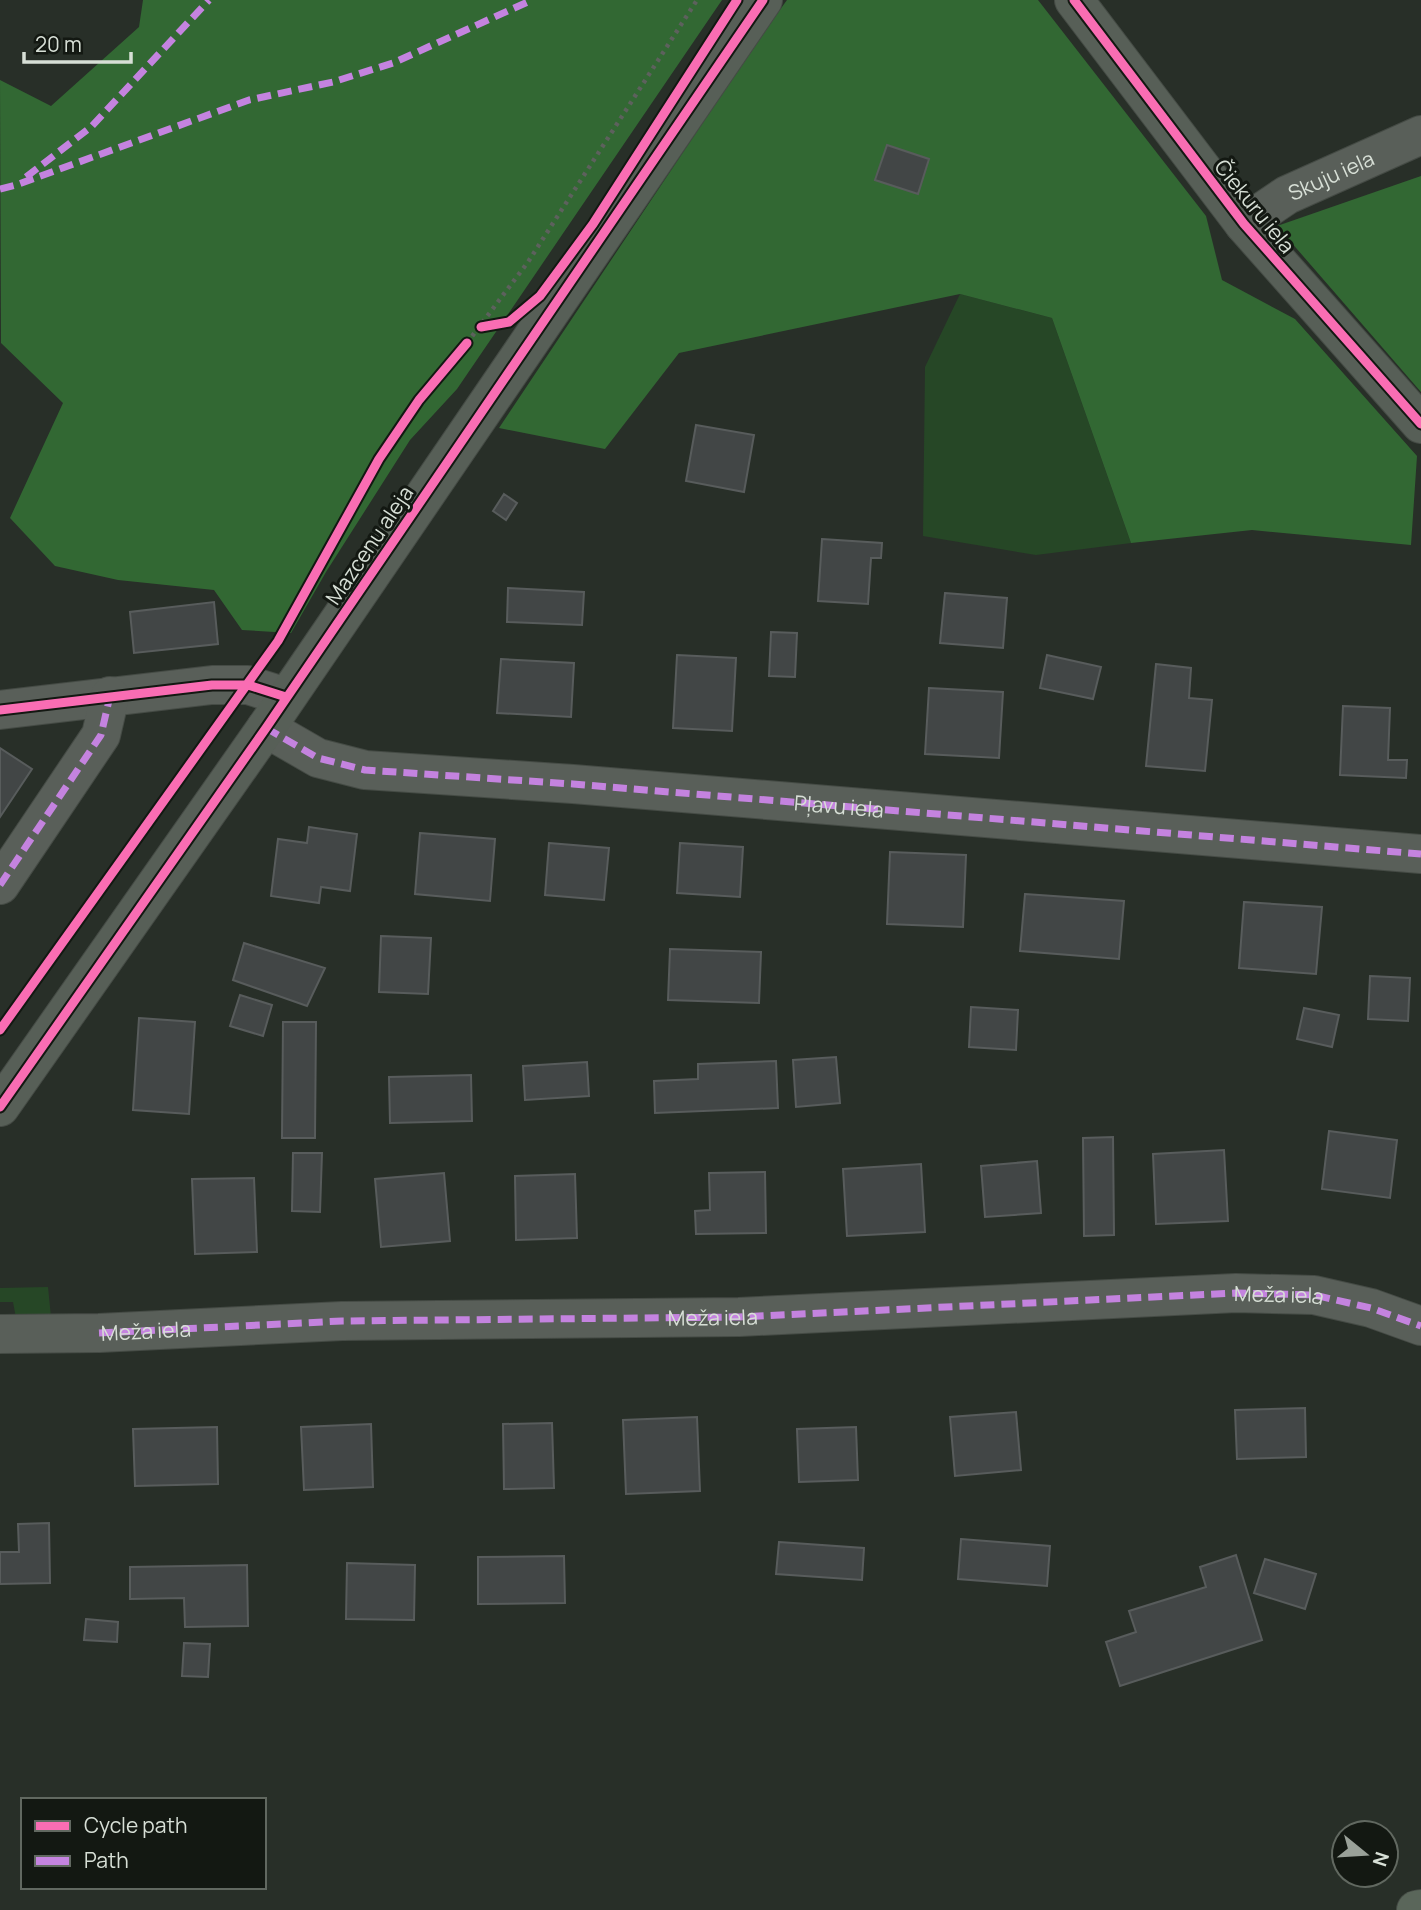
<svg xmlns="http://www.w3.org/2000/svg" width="1421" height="1910" viewBox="0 0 1421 1910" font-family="Manrope,sans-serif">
<rect width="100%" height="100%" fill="#282f28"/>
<path fill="#264726" d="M960 294 1052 318 1131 543 1036 555 923 536 925 367Z
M48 1287 51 1317 16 1318 13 1302H0V1288Z"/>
<path fill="#326833" d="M143 0H722L457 389 410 440 326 572 291 633 242 630 214 590 118 580 55 566 10 518 63 403 1 343 0 80 51 106 139 27Z
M787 0H1038L1206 216 1222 280 1295 319 1417 456 1411 545 1252 530 1131 543 1052 318 960 294 679 353 605 449 499 428 756 43Z
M1421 176V392L1277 226Z"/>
<path fill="#424646" stroke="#585c5c" stroke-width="2" d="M887 145 929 159 918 194 875 180Z
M696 425 754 435 744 492 686 481Z
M504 494 517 503 506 520 493 511Z
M822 539 882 543 881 558H871L868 604 818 601Z
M508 588 584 592 582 625 507 622Z
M945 593 1007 598 1003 648 940 643Z
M214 602 218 644 134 653 130 612Z
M771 632 797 633 795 677 769 676Z
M677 655 736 658 732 731 673 728Z
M1047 655 1101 667 1093 699 1040 688Z
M501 659 574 663 571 717 497 713Z
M1156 664 1191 668 1189 698 1212 700 1205 771 1146 766Z
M929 688 1003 692 999 758 925 754Z
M1343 706 1390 708 1388 760H1407L1406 778 1340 775Z
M0 748 32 769 0 817Z
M309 827 357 834 350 891 321 887 319 903 271 896 278 839 307 843Z
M420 833 495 839 490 901 415 894Z
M549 843 609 848 604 900 545 895Z
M680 843 743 847 740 897 677 893Z
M890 852 966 855 963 927 887 924Z
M1025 894 1124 901 1119 959 1020 951Z
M1244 902 1322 907 1316 974 1239 968Z
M381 936 431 938 428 994 379 992Z
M244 943 325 968 307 1006 233 980Z
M670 949 761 952 759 1003 668 1000Z
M1370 976 1410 978 1408 1021 1368 1019Z
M240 995 272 1005 263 1036 230 1026Z
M971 1007 1018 1010 1016 1050 969 1047Z
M1304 1008 1339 1015 1332 1047 1297 1039Z
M139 1018 195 1022 189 1114 133 1110Z
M283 1022H316L315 1138H282Z
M836 1057 840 1103 796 1107 793 1060Z
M776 1061 778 1108 655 1113 654 1081 698 1079V1064Z
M587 1062 589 1096 525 1100 523 1066Z
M471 1075 472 1121 390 1123 389 1077Z
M1329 1131 1397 1140 1390 1198 1322 1189Z
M1113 1137 1114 1235 1084 1236 1083 1138Z
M1224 1150 1228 1221 1156 1224 1153 1154Z
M293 1153H322L320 1212 292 1211Z
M1037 1161 1041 1213 985 1217 981 1166Z
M921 1164 925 1232 847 1236 843 1169Z
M765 1172 766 1233 696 1234 695 1211 710 1210 709 1173Z
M444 1173 450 1241 381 1247 375 1179Z
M575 1174 577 1238 516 1240 515 1176Z
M254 1178 257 1252 195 1254 192 1179Z
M1305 1408 1306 1457 1237 1459 1235 1410Z
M1016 1412 1021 1470 955 1476 950 1417Z
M697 1417 700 1491 626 1494 623 1420Z
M552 1423 554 1488 504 1489 503 1424Z
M371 1424 373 1487 304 1490 301 1427Z
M217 1427 218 1484 135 1486 133 1429Z
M856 1427 858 1480 799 1482 797 1429Z
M49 1523 50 1583 0 1584V1552H19L18 1524Z
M961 1539 1050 1546 1047 1586 958 1579Z
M779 1542 864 1548 862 1580 776 1574Z
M1236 1555 1262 1640 1120 1686 1106 1642 1136 1632 1129 1611 1206 1587 1200 1567Z
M564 1556 565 1603 478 1604V1557Z
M1265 1559 1316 1574 1305 1609 1254 1593Z
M347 1563 415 1565 414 1620 346 1619Z
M247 1565 248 1626 185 1627 184 1598 130 1599V1567Z
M86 1619 118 1622 117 1642 84 1640Z
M184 1643 210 1644 208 1677 182 1676Z"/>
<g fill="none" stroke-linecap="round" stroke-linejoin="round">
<g stroke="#454b45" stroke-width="40">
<g id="minor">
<path id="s1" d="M1244 224 1287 195 1421 135"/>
<path d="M0 710 212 685H248L286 697"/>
<path d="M266 728 318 758 365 770 573 784 1421 854"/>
<path d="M0 885 101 735 110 696"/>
<path d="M0 1334 99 1333 342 1321 739 1317 1236 1293 1314 1295 1371 1308 1421 1326"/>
</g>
</g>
<g stroke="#454b45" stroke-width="40">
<path id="secondary" d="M1074 0 1244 224 1421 424
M0 1107 266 728 763 0"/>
</g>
<g stroke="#454b45" stroke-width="40">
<path id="trunk" d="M1416 1910 1421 1909"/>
</g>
<path stroke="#5d615d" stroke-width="4.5" stroke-dasharray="3.5 5" stroke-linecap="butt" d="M467 343 528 262 697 0"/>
<use href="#minor" stroke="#595f59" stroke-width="38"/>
<use href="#secondary" stroke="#575f57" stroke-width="38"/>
<use href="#trunk" stroke="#5a665a" stroke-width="38"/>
<g stroke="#c483df" stroke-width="7" stroke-dasharray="14 7" stroke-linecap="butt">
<path d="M26 177 91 127 209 0"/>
<path d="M0 189 16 185 249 100 333 82 393 63 532 0"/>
<path id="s2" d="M266 728 318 758 365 770 573 784 1421 854"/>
<path d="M0 885 101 735 110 696"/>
<path id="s3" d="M99 1333 342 1321 739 1317 1236 1293 1314 1295 1371 1308 1421 1326"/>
</g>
<g stroke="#131812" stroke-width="13">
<path id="cycleway" d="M1074 0 1244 224 1421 424
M481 327 509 322 540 296 593 224 737 0
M0 710 212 685H248L286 697
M0 1030 278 641 379 459 419 400 467 343
M0 1107 266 728 763 0"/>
</g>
<use href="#cycleway" stroke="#f96db3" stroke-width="9"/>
</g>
<g text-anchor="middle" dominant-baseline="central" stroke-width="6" stroke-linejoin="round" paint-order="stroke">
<g font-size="21" fill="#d7dfd6" stroke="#131812">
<text stroke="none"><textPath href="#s1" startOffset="100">Skuju iela</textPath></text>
<text transform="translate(1255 206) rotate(51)">Čiekuru iela</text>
<text transform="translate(369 545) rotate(-56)">Mazcenu aleja</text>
<text stroke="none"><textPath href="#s2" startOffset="584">Pļavu iela</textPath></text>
<text stroke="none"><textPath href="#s3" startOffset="1181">Meža iela</textPath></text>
<text stroke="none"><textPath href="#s3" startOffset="614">Meža iela</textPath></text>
<text stroke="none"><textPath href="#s3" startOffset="47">Meža iela</textPath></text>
</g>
</g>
<rect x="21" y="1798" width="245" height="91" fill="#131812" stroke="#616860" stroke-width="2"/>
<rect x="35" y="1821" width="35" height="10" fill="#f96db3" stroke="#616860" stroke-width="2"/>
<text x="84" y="1833" font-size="21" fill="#d7dfd6">Cycle path</text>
<rect x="35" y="1856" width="35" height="10" fill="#c483df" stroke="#616860" stroke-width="2"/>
<text x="84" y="1868" font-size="21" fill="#d7dfd6">Path</text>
<g transform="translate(1365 1854) rotate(108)"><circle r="33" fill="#131812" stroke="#616860" stroke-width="2"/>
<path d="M0-5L12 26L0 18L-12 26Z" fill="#9aa199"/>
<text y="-10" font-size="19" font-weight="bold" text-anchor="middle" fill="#d7dfd6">N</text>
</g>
<path d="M24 52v10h107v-10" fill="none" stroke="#d7dfd6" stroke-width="3.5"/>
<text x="35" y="52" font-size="21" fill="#d7dfd6" stroke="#131812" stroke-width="5" paint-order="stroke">20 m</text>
</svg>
